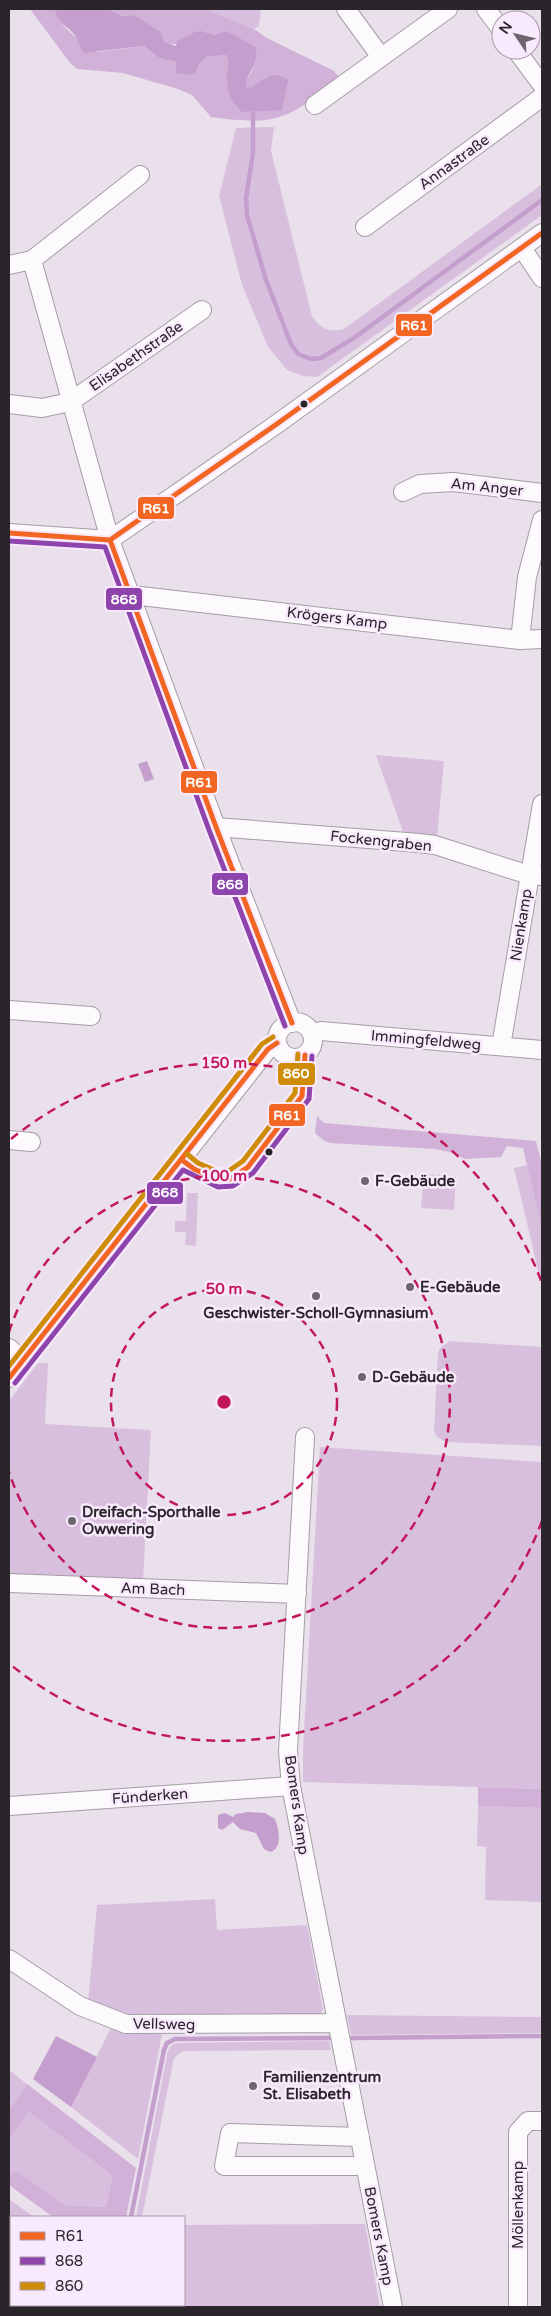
<svg xmlns="http://www.w3.org/2000/svg" width="551" height="2316" viewBox="0 0 551 2316" font-family="'Varela Round',sans-serif">
<rect width="100%" height="100%" fill="#e9e0eb"/>
<path fill="#d9bfde" d="M204 9H261L259 26 254 29Z
M274 127 271 151 312 316C319 328 330 333 344 329L542 184V215L317 377 303 376 287 370 268 347 242 285 219 196 236 128Z
M376 755 444 761 437 837 404 835Z
M528 1165 542 1225V1287L514 1168Z
M424 1174 456 1176 454 1210 421 1208Z
M187 1193H198L196 1246 185 1245 186 1232H175V1221H186Z
M450 1341 542 1347V1446L446 1442 437 1437 434 1431 438 1353 440 1348Z
M38 1363H48L45 1424 151 1430 143 1581 9 1574V1401Z
M320 1447 542 1462V1789L303 1782V1750Z
M478 1806 542 1808V1902L485 1900 486 1847 477 1846Z
M215 1899 217 1930 307 1925 323 2009 320 2015 314 2019 115 2015 88 2003 97 1905Z
M347 2015 542 2017V2033L351 2035Z
M111 2028 143 2034H162L138 2159 71 2107Z
M329 2041 331 2050 183 2051 174 2058 142 2217H136L168 2050 173 2044 181 2043Z
M9 2070 27 2084 9 2110Z
M29 2112 108 2172 112 2179 106 2207 65 2205 17 2171 12 2172 9 2177V2140Z
M9 2199 34 2217H11V2305H49V2307H9Z
M365 2224 380 2307H118L119 2305H184V2225Z"/>
<path fill="#d1b1d8" d="M30 9H55C59 29 82 41 98 52L144 46 159 58 176 62 177 72H196L199 65 206 57 226 55 229 61 227 77 242 112 268 75 251 89 246 87V81L253 69 226 31 214 35 202 31C189 39 180 48 165 42L160 31 134 15 122 16 108 9H204L254 29 267 38 334 71 338 76V80C286 120 277 126 211 117L192 95 178 89 123 73 77 69 70 63Z
M317 1116 324 1123 536 1141 542 1166V1228L523 1148 507 1146 501 1157 465 1159 450 1152 435 1149 330 1143 323 1140 315 1133Z
M478 1787 542 1789V1808L478 1806Z
M27 2084 136 2168 126 2217H53L9 2185V2177L12 2172 17 2171 65 2205 106 2207 112 2179 108 2172 29 2112 9 2140V2110Z
M60 2305H109L108 2307H60Z"/>
<path fill="#c49ecc" d="M55 9H108L122 16 134 15 160 31 165 42 176 46 177 41 195 32 202 31 214 35 226 31 256 47C258 69 245 73 246 87L251 88C264 78 273 69 288 80L282 110 242 112C231 101 226 91 227 75 228 67 230 62 226 55L206 57 199 65 196 72 190 75 176 73V62L159 58 144 46 83 53C80 47 78 39 74 34 66 25 57 23 55 9Z
M147 761 154 779 145 782 138 764Z
M248 1812 265 1813 275 1819C279 1829 283 1849 270 1852L264 1849 256 1833 240 1829 233 1822 222 1830 218 1828V1815L225 1813 233 1817 236 1814Z
M56 2036 97 2057 71 2107 33 2079Z"/>
<g fill="none" stroke-linecap="round" stroke-linejoin="round">
<path stroke="#c49ecc" stroke-width="4.5" d="M253 114V153L246 198 247 215 266 280 291 344 298 354 311 359 321 358 354 338 542 200
M352 2038 542 2036
M131 2217 164 2050 167 2043 175 2039 331 2038
M114 2307V2305"/>
<g stroke="#a49da5" stroke-width="20">
<path id="minor" d="M346 9 381 57
M486 9 501 29
M516 50 542 85
M315 105 448 9
M365 227 542 97
M522 248 542 278
M32 260 110 540 216 827 292 1023
M9 265 32 260 140 175
M9 404 42 408 70 402 202 310
M403 492 420 484 453 482 542 493
M9 533 110 540 274 426 542 233
M132 595 520 640 542 639
M520 640 527 577 542 520
M216 827 419 843 435 845 529 875 542 876
M9 1010 91 1016
M277 1040a18 18 0 1 1 36 0a18 18 0 1 1-36 0Z
M311 1033 321 1031 542 1050
M501 1046 542 804
M9 1140 31 1142
M9 1348 23 1360
M9 1378 268 1049 277 1043
M305 1437 288 1751 291 1786 393 2307
M9 1583 297 1594
M9 1806 291 1786
M9 1959 80 2006 126 2024 337 2023
M360 2137 230 2133 224 2166H365
M518 2307V2132L528 2121H542"/>
</g>
<use href="#minor" stroke="#fcfafc" stroke-width="18"/>
<g stroke="#f9e9fc" stroke-width="9">
<path id="bus-1" d="M9 533 110 540 274 426 542 233
M110 540 216 827 292 1023
M182 1160 194 1169 218 1180 230 1179 248 1167 302 1096 305 1055
M9 1378 268 1049 277 1043"/>
</g>
<g stroke="#f9e9fc" stroke-width="9">
<path id="bus-2" d="M9 541 105 547 209 830 285 1026
M15 1383 183 1170 218 1187 233 1186 253 1173 309 1099 312 1056"/>
</g>
<g stroke="#f9e9fc" stroke-width="9">
<path id="bus-3" d="M187 1154 198 1163 219 1172H227L243 1161 295 1093 298 1054
M9 1366 262 1044 273 1037"/>
</g>
<use href="#bus-1" stroke="#f26522" stroke-width="5"/>
<use href="#bus-2" stroke="#8e44ad" stroke-width="5"/>
<use href="#bus-3" stroke="#ce8c09" stroke-width="5"/>
</g>
<g fill="none" stroke="#c2185b" stroke-width="2.5" stroke-dasharray="9 6">
<circle cx="224" cy="1402" r="113"/>
<path d="M9 1332A226 226 0 1 1 9 1472"/>
<path d="M542 1521A339 339 0 0 1 11 1665M11 1139A339 339 0 0 1 542 1283"/>
</g>
<g fill="#2a242b" stroke="#f9e9fc" stroke-width="2">
<circle cx="304" cy="404" r="4.5"/>
<circle cx="269" cy="1152" r="4.5"/>
</g>
<g fill="#6d666e" stroke="#f9e9fc" stroke-width="2">
<circle cx="365" cy="1181" r="5"/>
<circle cx="410" cy="1287" r="5"/>
<circle cx="316" cy="1296" r="5"/>
<circle cx="362" cy="1377" r="5"/>
<circle cx="72" cy="1521" r="5"/>
<circle cx="253" cy="2086" r="5"/>
</g>
<g text-anchor="middle" dominant-baseline="central" stroke-width="5" stroke-linejoin="round" paint-order="stroke">
<g font-size="15" fill="#2a242b" stroke="#f9e9fc">
<text transform="translate(454 162) rotate(-36)">Annastraße</text>
<text transform="translate(136 356) rotate(-35)">Elisabethstraße</text>
<text transform="translate(487 487) rotate(6)">Am Anger</text>
<text transform="translate(337 618) rotate(7)">Krögers Kamp</text>
<text transform="translate(381 841) rotate(6)">Fockengraben</text>
<text transform="translate(521 925) rotate(-81)">Nienkamp</text>
<text transform="translate(426 1040) rotate(5)">Immingfeldweg</text>
<text transform="translate(153 1589) rotate(2)">Am Bach</text>
<text transform="translate(150 1796) rotate(-4)">Fünderken</text>
<text transform="translate(297 1805) rotate(82)">Bomers Kamp</text>
<text transform="translate(164 2024) rotate(1)">Vellsweg</text>
<text transform="translate(518 2205) rotate(-90)">Möllenkamp</text>
<text transform="translate(379 2236) rotate(79)">Bomers Kamp</text>
</g>
<g font-size="15" font-weight="bold" fill="#2a242b" stroke="#f9e9fc" text-anchor="start">
<text x="375" y="1181">F-Gebäude</text>
<text x="420" y="1287">E-Gebäude</text>
<text x="316" y="1313" text-anchor="middle">Geschwister-Scholl-Gymnasium</text>
<text x="372" y="1377">D-Gebäude</text>
<text x="82" y="1512">Dreifach-Sporthalle<tspan x="82" dy="17">Owwering</tspan></text>
<text x="263" y="2077">Familienzentrum<tspan x="263" dy="17">St. Elisabeth</tspan></text>
</g>
</g>
<circle cx="224" cy="1402" r="8" fill="#c2185b" stroke="#f9e9fc" stroke-width="2.5"/>
<g font-size="15" text-anchor="middle" font-weight="bold" fill="#c2185b" stroke="#f9e9fc" stroke-width="5" stroke-linejoin="round" paint-order="stroke">
<text x="224" y="1068">150 m</text>
<text x="224" y="1181">100 m</text>
<text x="224" y="1294">50 m</text>
</g>
<g stroke="#f9e9fc" stroke-width="2">
<rect x="395" y="313" width="38" height="24" rx="5" fill="#f26522"/>
<rect x="137" y="496" width="38" height="24" rx="5" fill="#f26522"/>
<rect x="105" y="587" width="38" height="24" rx="5" fill="#8e44ad"/>
<rect x="180" y="770" width="38" height="24" rx="5" fill="#f26522"/>
<rect x="211" y="872" width="38" height="24" rx="5" fill="#8e44ad"/>
<rect x="277" y="1062" width="39" height="24" rx="5" fill="#ce8c09"/>
<rect x="268" y="1103" width="38" height="24" rx="5" fill="#f26522"/>
<rect x="146" y="1181" width="38" height="24" rx="5" fill="#8e44ad"/>
</g>
<g font-size="14" text-anchor="middle" font-weight="bold" fill="#fff">
<text x="414" y="330">R61</text>
<text x="156" y="513">R61</text>
<text x="124" y="604">868</text>
<text x="199" y="787">R61</text>
<text x="230" y="889">868</text>
<text x="296" y="1078">860</text>
<text x="287" y="1120">R61</text>
<text x="165" y="1197">868</text>
</g>
<rect width="551" height="2316" fill="none" stroke="#2a242b" stroke-width="20"/>
<rect x="10" y="2216" width="175" height="90" fill="#f9e9fc" stroke="#a69aa8"/>
<rect x="20" y="2232" width="25" height="8" fill="#f26522" stroke="#a69aa8"/>
<text x="55" y="2241" font-size="15" fill="#2a242b">R61</text>
<rect x="20" y="2257" width="25" height="8" fill="#8e44ad" stroke="#a69aa8"/>
<text x="55" y="2266" font-size="15" fill="#2a242b">868</text>
<rect x="20" y="2282" width="25" height="8" fill="#ce8c09" stroke="#a69aa8"/>
<text x="55" y="2291" font-size="15" fill="#2a242b">860</text>
<g transform="translate(516 35) rotate(305)"><circle r="24" fill="#f9e9fc" stroke="#a69aa8"/>
<path d="M0-4L9 19L0 12L-9 19Z" fill="#6d666e"/>
<text y="-8" font-size="14" font-weight="bold" text-anchor="middle" fill="#2a242b">N</text>
</g>
</svg>
